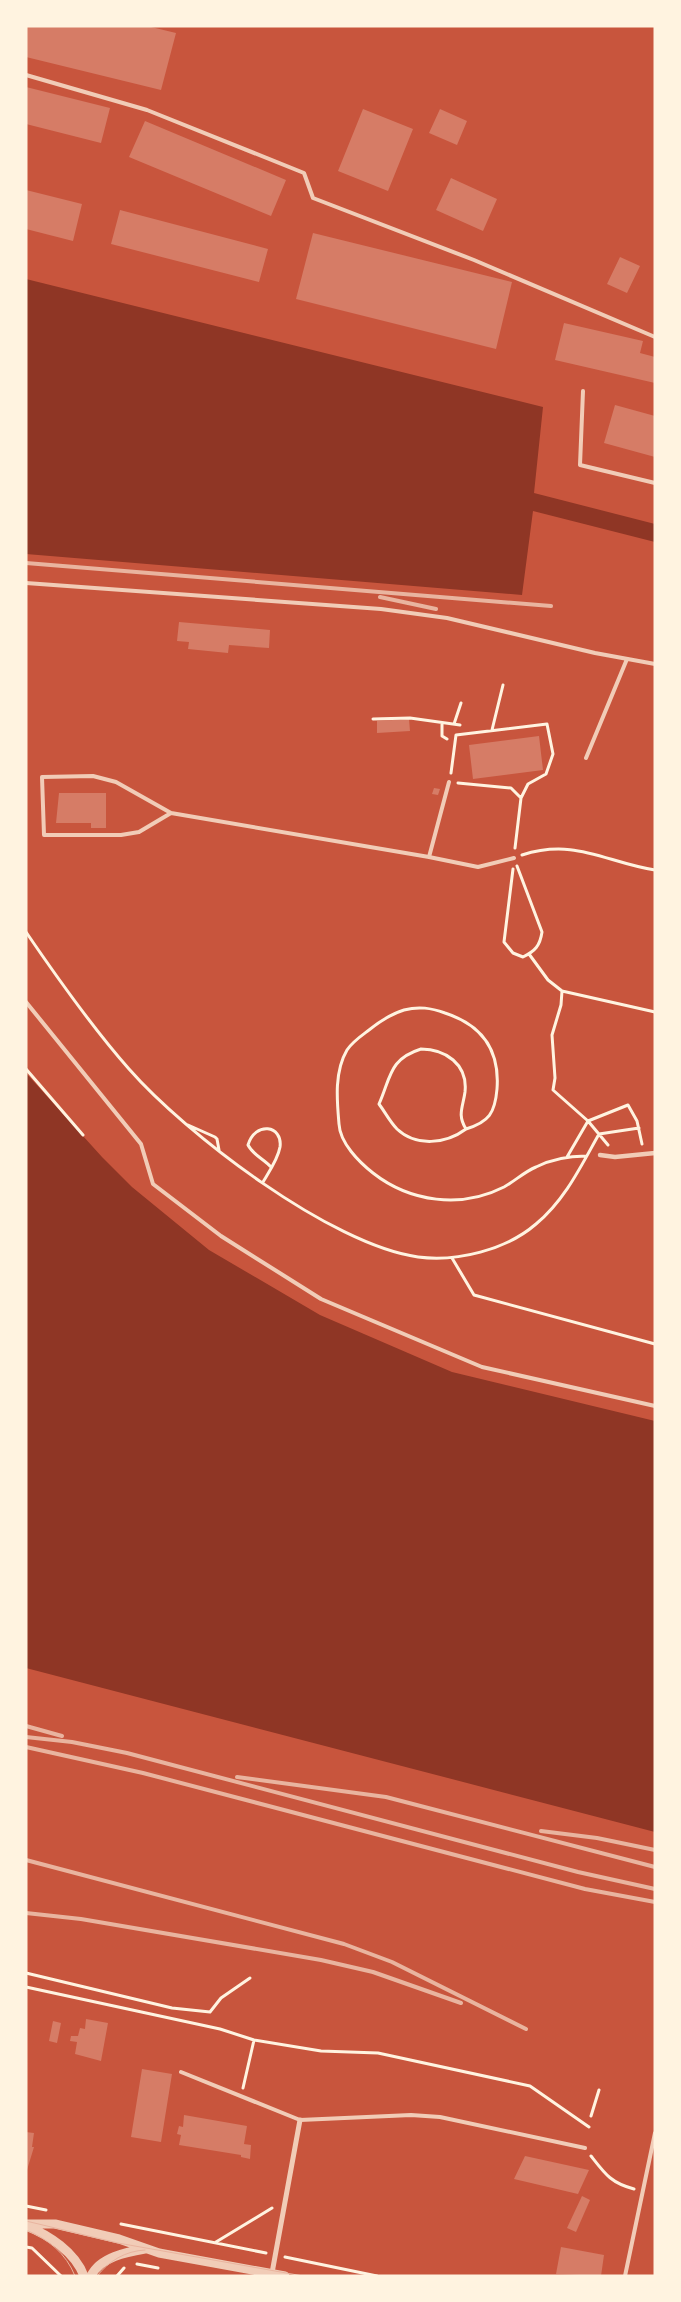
<svg xmlns="http://www.w3.org/2000/svg" width="681" height="2302" viewBox="0 0 681 2302" font-family="Raleway,sans-serif">
<rect width="100%" height="100%" fill="#c8553d"/>
<path fill="#8f3625" d="M26 279 543 407 534 493 655 524V542L533 511 522 595 26 554Z
M26 1073 102 1157 132 1187 209 1250 320 1315 452 1372 655 1421V1832L26 1668Z"/>
<path fill="#d67c66" d="M26 26H147L176 33 161 90 26 57Z
M26 87 110 108 101 143 26 124Z
M363 109 413 129 388 191 338 171Z
M440 109 467 121 457 145 429 133Z
M145 121 286 180 271 216 129 157Z
M451 178 497 199 483 231 436 210Z
M26 190 82 204 73 241 26 229Z
M120 210 268 249 259 282 111 244Z
M313 233 512 282 496 349 296 299Z
M620 257 640 266 627 293 607 284Z
M564 323 643 341 640 353 655 357V383L555 360Z
M615 405 655 416V457L604 443Z
M179 622 270 630 269 648 229 645 228 653 188 649 189 642 177 641Z
M409 719 410 731 377 733V721Z
M539 736 543 770 473 779 469 745Z
M434 788 440 789 438 795 432 794Z
M59 793H106V828H91V823H56Z
M86 2019 108 2023 101 2061 75 2054 77 2042 70 2041 71 2036H78L80 2028 85 2029Z
M53 2021 61 2023 57 2043 49 2041Z
M142 2069 172 2074 161 2142 131 2137Z
M184 2115 247 2126 244 2144 251 2145 250 2159 241 2157V2155L179 2145 181 2135 177 2134 179 2126 183 2127Z
M26 2132 34 2133 32 2147H34L27 2170Z
M525 2156 589 2170 578 2194 514 2179Z
M582 2196 590 2200 576 2232 567 2228Z
M561 2247 604 2255 601 2276 556 2274Z"/>
<g fill="none" stroke-linecap="round" stroke-linejoin="round">
<path stroke="#fff3e0" stroke-width="3" d="M373 719 410 718 460 725
M442 724V736L447 739
M454 724 461 703
M492 730 503 685
M451 773 456 735 547 724 553 754 546 774 528 784 521 798 515 848
M458 783 511 788 521 798
M522 855C575 838 605 862 655 870
M513 869 504 942 513 953 523 957C535 951 540 946 542 932L517 866
M26 932C58 979 91 1026 129 1069 186 1134 331 1245 418 1257 457 1262 506 1250 536 1224 565 1200 581 1166 599 1134L639 1128
M529 954 548 980 562 991 655 1012
M562 991 561 1005 552 1035 555 1078 553 1090 588 1121 608 1145
M421 1049C445 1049 468 1064 465 1092 463 1107 457 1115 466 1129 446 1144 416 1147 397 1129 390 1122 385 1112 379 1104 391 1077 389 1059 421 1049Z
M26 1069 83 1135
M188 1125 215 1137 217 1139 219 1150
M466 1129C489 1122 495 1113 497 1089 500 1050 482 1025 445 1013 431 1008 419 1006 404 1010 391 1014 379 1022 369 1030 361 1036 352 1042 347 1050 334 1072 337 1101 339 1124 340 1143 359 1162 373 1173 410 1202 461 1209 504 1187 515 1181 524 1172 536 1167 552 1159 569 1156 586 1156
M567 1157 588 1121 628 1105 637 1121 642 1144
M263 1182C269 1172 278 1159 280 1147 283 1125 255 1121 248 1145 253 1155 264 1159 271 1167
M452 1258 474 1295 655 1344
M26 1973 172 2008 210 2012 221 1998 250 1978
M26 1987 220 2029 254 2040 321 2051 378 2053 530 2086 589 2127
M243 2088 254 2040
M591 2116 599 2090
M591 2156C605 2174 611 2183 634 2189
M26 2206 46 2210
M121 2224 266 2253
M216 2242 272 2208
M26 2247 32 2248 61 2276
M285 2257 377 2276
M137 2264 158 2268
M117 2276 124 2268"/>
<path stroke="#f1ccb7" stroke-width="4" d="M26 75 147 110 304 173 313 198 474 260 655 337
M583 391 580 465 655 483
M26 583 381 609 447 618 595 653 655 664
M586 758 627 659
M449 782 429 857 478 867 514 858
M171 813 139 832 121 835H44L42 777 93 776 116 782 171 813 429 857
M26 1002 141 1144 153 1184 221 1236 321 1299 482 1367 655 1406
M181 2072 300 2120 411 2115 440 2117 585 2148
M625 2276 655 2133"/>
<path stroke="#f1ccb7" stroke-width="4.5" d="M600 1155 615 1157 655 1153"/>
<path stroke="#f1ccb7" stroke-width="5" d="M272 2273 300 2120"/>
<path stroke="#f1ccb7" stroke-width="9" d="M26 2224H55L119 2239 159 2253 285 2276
M26 2226C49 2235 75 2252 84 2276
M91 2276C100 2257 127 2252 145 2249"/>
<path stroke="#e9b49f" stroke-width="1" d="M26 2221 118 2243 303 2276
M26 2230C48 2239 66 2253 75 2276
M97 2276C109 2261 125 2251 145 2250"/>
<path stroke="#e9b49f" stroke-width="4" d="M26 563 551 606
M380 597 436 609
M26 1726 62 1736
M26 1737 72 1742 127 1753 578 1872 655 1889
M26 1747 143 1773 585 1889 655 1902
M237 1777 386 1797 655 1867
M541 1831 597 1838 655 1850
M26 1860 344 1944 392 1962 526 2029
M26 1913 81 1919 321 1960 373 1972 461 2003"/>
</g>
<rect width="681" height="2302" fill="none" stroke="#fff3e0" stroke-width="55"/>
</svg>
